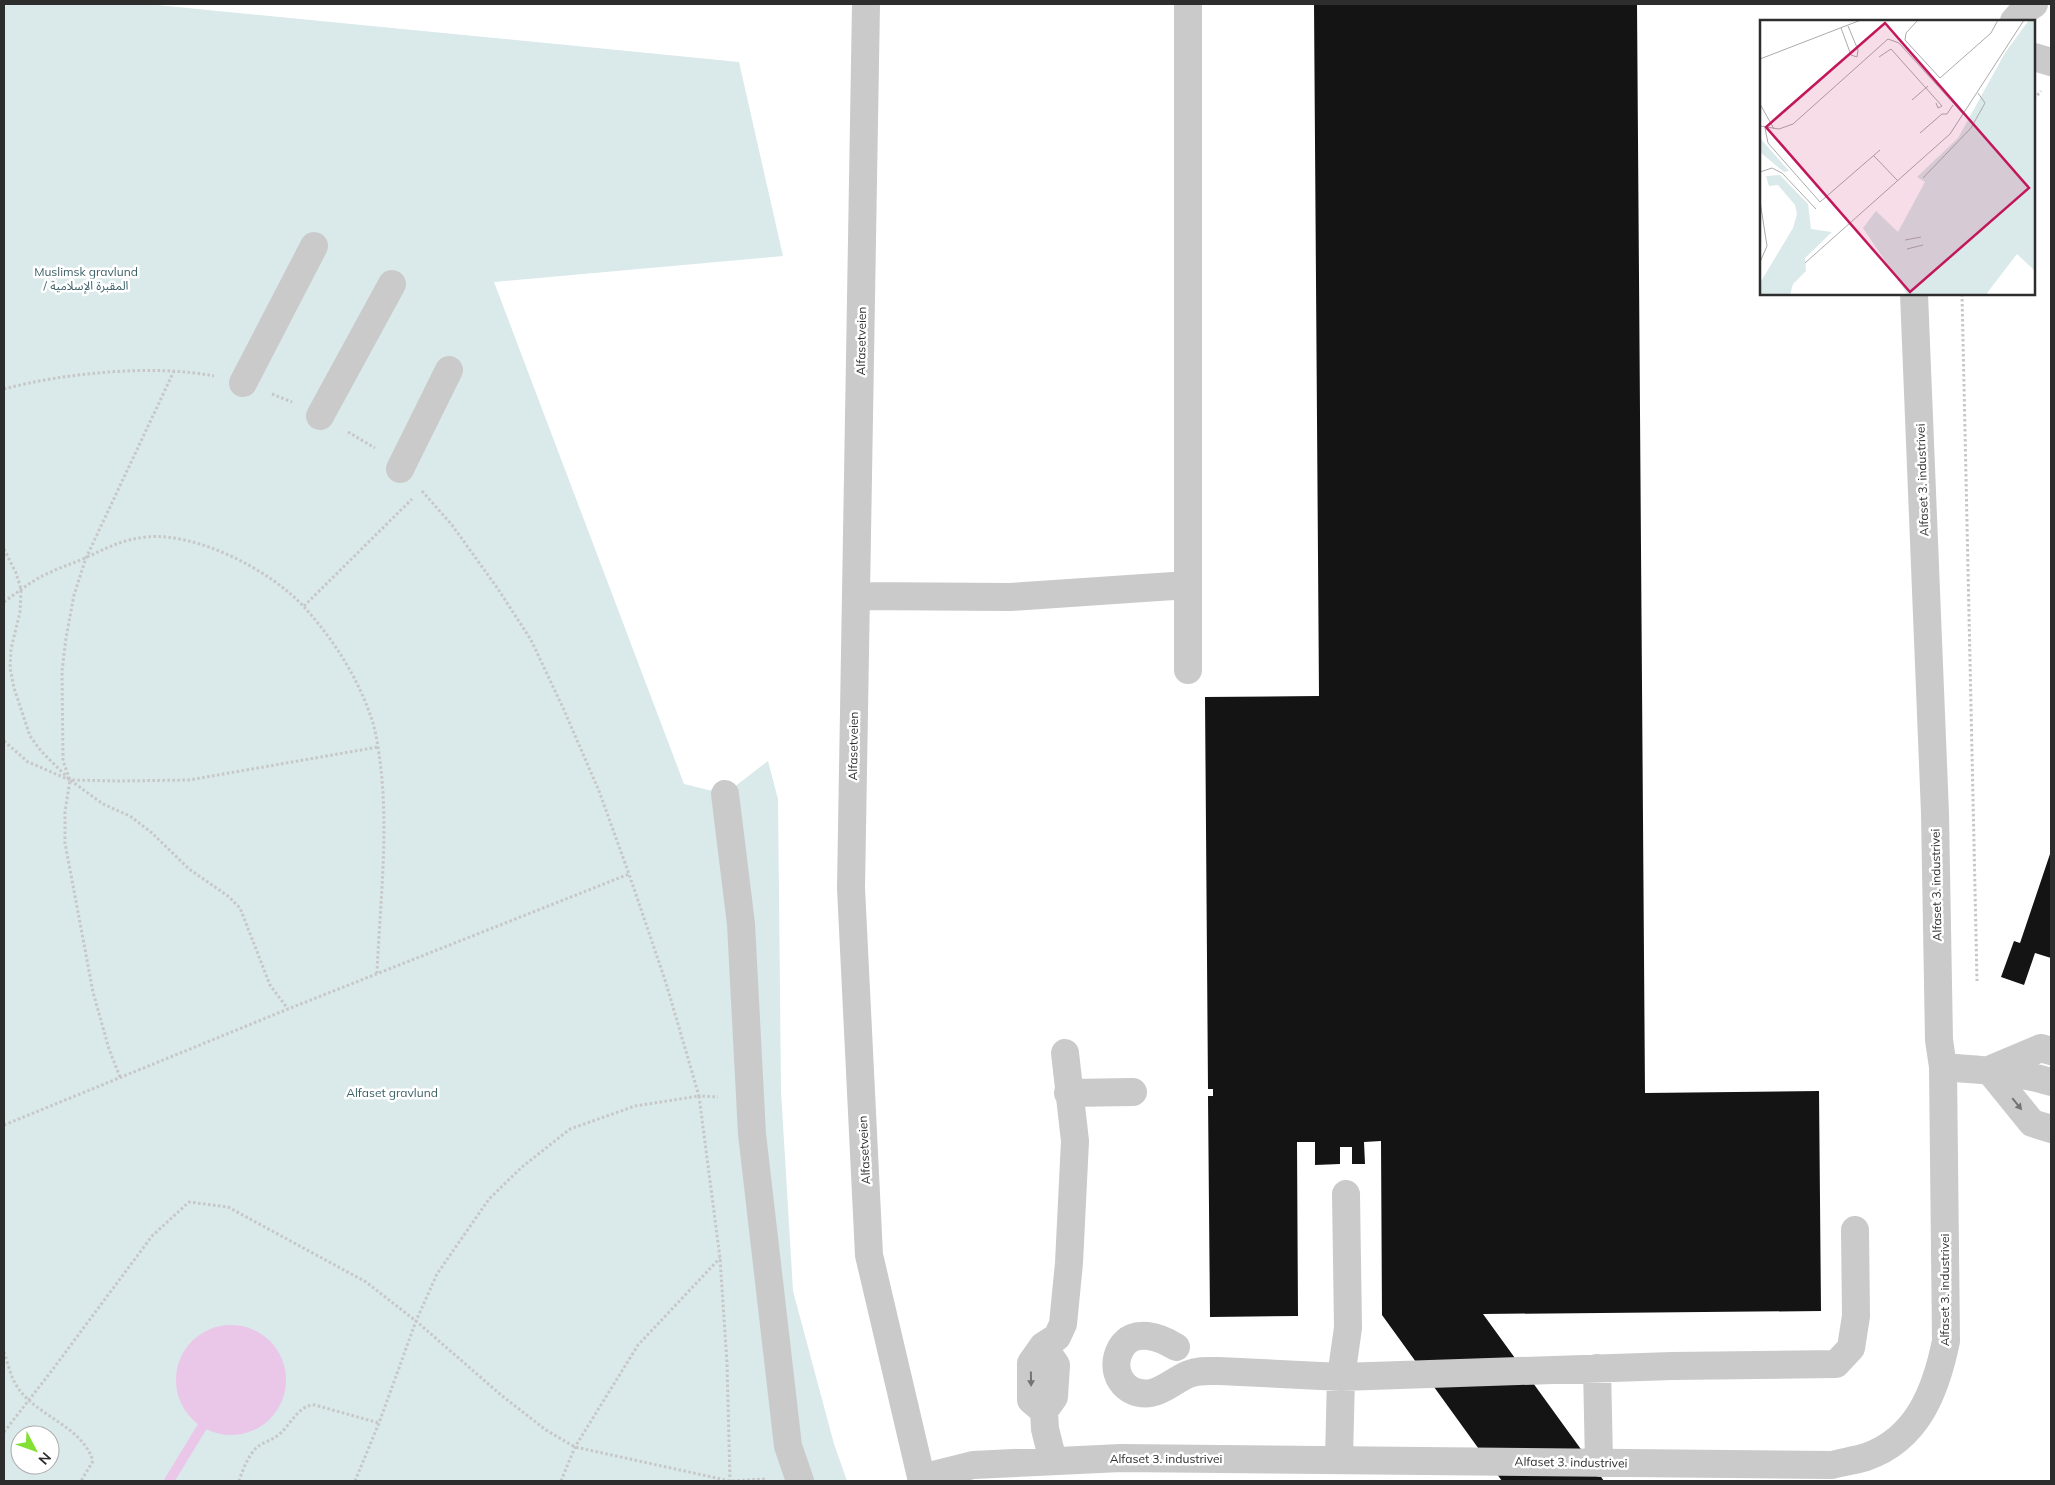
<svg xmlns="http://www.w3.org/2000/svg" width="2055" height="1485" viewBox="0 0 2055 1485" font-family="Mulish,'Noto Sans Arabic',sans-serif">
<rect width="100%" height="100%" fill="#fff"/>
<path fill="#dae9ea" fill-rule="evenodd" d="M4 4H147L739 62 783 256 494 282 684 784 725 794 768 761 778 799 781 1091 793 1291 834 1444 847 1481H4ZM20 1435H50V1465H20Z"/>
<path fill="#eac7e9" d="M176 1380a55 55 0 1 1 110 0a55 55 0 1 1-110 0Z"/>
<g fill="none" stroke-linecap="round" stroke-linejoin="round">
<path stroke="#eac7e9" stroke-width="10" d="M169 1481 202 1427"/>
</g>
<path fill="#141414" d="M1314 4H1637L1645 1093 1819 1091 1821 1311 1483 1314 1604 1481H1502L1382 1315 1381 1141 1364 1142 1365 1164H1352V1147H1340V1164L1315 1165V1142H1297L1298 1316 1210 1317 1208 1096H1213V1089H1208L1205 697 1319 696Z
M2050 854H2051V958L2035 953 2024 985 2001 977 2014 941 2020 943Z"/>
<g fill="none" stroke-linecap="round" stroke-linejoin="round">
<path stroke="#c7c7c7" stroke-width="3" stroke-dasharray="2.5 2.5" stroke-linecap="butt" d="M2034 99 2041 91
M1962 294 1977 981
M4 389C64 373 153 364 214 376
M272 394 292 402
M348 432 375 448
M422 491 452 525 498 589 531 640 564 710 599 791 629 874 666 983 699 1096 718 1097
M4 549 16 573 21 589 20 612 11 649 10 668 14 688 30 736 41 751 70 780 103 804 130 816 152 833 189 869 228 896 240 908 270 985 288 1009
M4 602C19 591 34 579 51 572 63 566 75 563 87 557 107 548 123 539 147 537 197 532 272 571 305 608 333 639 357 676 371 717 376 731 378 747 380 761 389 831 380 903 377 973
M304 606 412 499
M4 741 28 762 70 780 119 781 189 780 378 747
M120 1077 109 1049 93 992 65 843V812L70 780 63 761 62 671 66 638 74 595 86 558 174 371
M4 1125 288 1009 629 874
M4 1352C8 1364 11 1378 18 1388 38 1417 82 1426 93 1461L81 1481
M4 1432 50 1373 152 1236 189 1202 228 1207 366 1282 416 1321 501 1395 546 1430 575 1447 730 1481 765 1479
M239 1481C242 1472 246 1461 252 1453 258 1443 269 1442 277 1436 291 1426 297 1405 315 1405L379 1423
M355 1481 379 1423 416 1321 437 1274 489 1199 522 1167 570 1129 635 1106 699 1096 720 1258 727 1363 730 1481
M561 1481 575 1447 638 1345 720 1258"/>
<path stroke="#cacaca" stroke-width="28" d="M866 4 851 888 869 1255 922 1481
M1188 4V670
M2014 21 2022 12 2034 4
M2034 57 2051 62
M243 383 314 246
M320 416 392 284
M400 469 449 370
M856 596 1010 597 1188 585
M725 794 741 924 752 1134 788 1446 800 1481
M2051 1051 2041 1048 1989 1070 2032 1123 2051 1129
M1943 1067C1979 1070 2016 1071 2051 1082
M1068 1093 1133 1092
M1043 1346 1056 1365 1054 1397 1044 1411 1045 1429 1053 1461
M1176 1347C1160 1337 1133 1327 1121 1348 1108 1371 1124 1397 1151 1393 1164 1391 1176 1379 1189 1374 1198 1370 1209 1371 1219 1371L1341 1377 1672 1366 1836 1364 1851 1348 1856 1316 1855 1230
M1597 1368 1599 1463
M1044 1411 1031 1400V1363L1043 1346 1057 1337 1063 1324 1069 1263 1075 1141 1065 1053
M1339 1459 1341 1377 1348 1328 1346 1194
M921 1478 973 1465 1121 1458 1832 1465C1844 1462 1856 1460 1866 1457 1918 1439 1936 1390 1946 1341L1943 1067 1939 1040 1935 813 1914 294"/>
</g>
<defs><path id="oneway-solid" d="M-6-.8H1V-3.2L6.5 0L1 3.2V.8H-6Z" transform="scale(1.25)"/></defs>
<g fill="#747474">
<use href="#oneway-solid" transform="translate(2017 1104) rotate(51)"/>
<use href="#oneway-solid" transform="translate(1031 1379) rotate(89)"/>
</g>
<g text-anchor="middle" dominant-baseline="central" stroke-width="5" stroke-linejoin="round" paint-order="stroke">
<g font-size="12" fill="#3c6067" stroke="#fff">
<text x="86" y="271">Muslimsk gravlund<tspan x="86" dy="14">/ المقبرة الإسلامية</tspan></text>
<text x="392" y="1092">Alfaset gravlund</text>
</g>
<g font-size="12" fill="#2d2d2d" stroke="#fff">
<text transform="translate(861 341) rotate(-89)">Alfasetveien</text>
<text transform="translate(1922 480) rotate(-92)">Alfaset 3. industrivei</text>
<text transform="translate(853 746) rotate(-89)">Alfasetveien</text>
<text transform="translate(1936 885) rotate(-91)">Alfaset 3. industrivei</text>
<text transform="translate(864 1150) rotate(-93)">Alfasetveien</text>
<text transform="translate(1944 1290) rotate(-90)">Alfaset 3. industrivei</text>
<text x="1166" y="1458">Alfaset 3. industrivei</text>
<text transform="translate(1571 1462) rotate(1)">Alfaset 3. industrivei</text>
</g>
</g>
<g transform="translate(1760 20)">
<rect width="275" height="275" fill="#fff"/>
<path d="M269 0H275V251L257 234 227 273 228 275H148L103 208 116 191 138 212 165 162 157 157 198 118 245 33ZM0 113 1 119 29 151 24 152 0 132ZM20 155 48 184 51 209 72 212 45 238 46 251 33 264 30 275H0V263L33 208 37 194 35 185 18 165 9 166 6 156Z" fill="#dae9ea"/>
<path fill="none" stroke="#ababab" stroke-width="1" d="M158 0 146 13 145 20 180 58 231 13 238 0M81 8 91 35 97 37 98 30 88 6M119 37 131 29 182 86 178 88 176 83M0 39 101 0M152 80 168 66M0 84 14 109M0 106 19 109 33 104 128 19 139 23 204 95M5 108 8 123 60 182 120 130M160 113 182 94H187L193 85M114 136 138 161M0 152 12 148 22 153 56 189M163 158 211 108 225 83 218 73M0 181 7 226 0 242M145 220 161 217M147 229 163 225M45 243 190 114 264 0"/>
<path fill="#c2185b" fill-opacity="0.15" stroke="#c2185b" stroke-width="2.5" d="M125 3 269 168 150 272 6 107Z"/>
<rect width="275" height="275" fill="none" stroke="#2d2d2d" stroke-width="2.5"/>
</g>
<rect width="2055" height="1485" fill="none" stroke="#2d2d2d" stroke-width="10"/>
<g transform="translate(35 1450) rotate(131)"><circle r="24" fill="#ffffff" stroke="#ababab"/>
<path d="M0-4L9 19L0 12L-9 19Z" fill="#81e033"/>
<text y="-8" font-size="14" font-weight="bold" text-anchor="middle" fill="#2d2d2d">N</text>
</g>
</svg>
